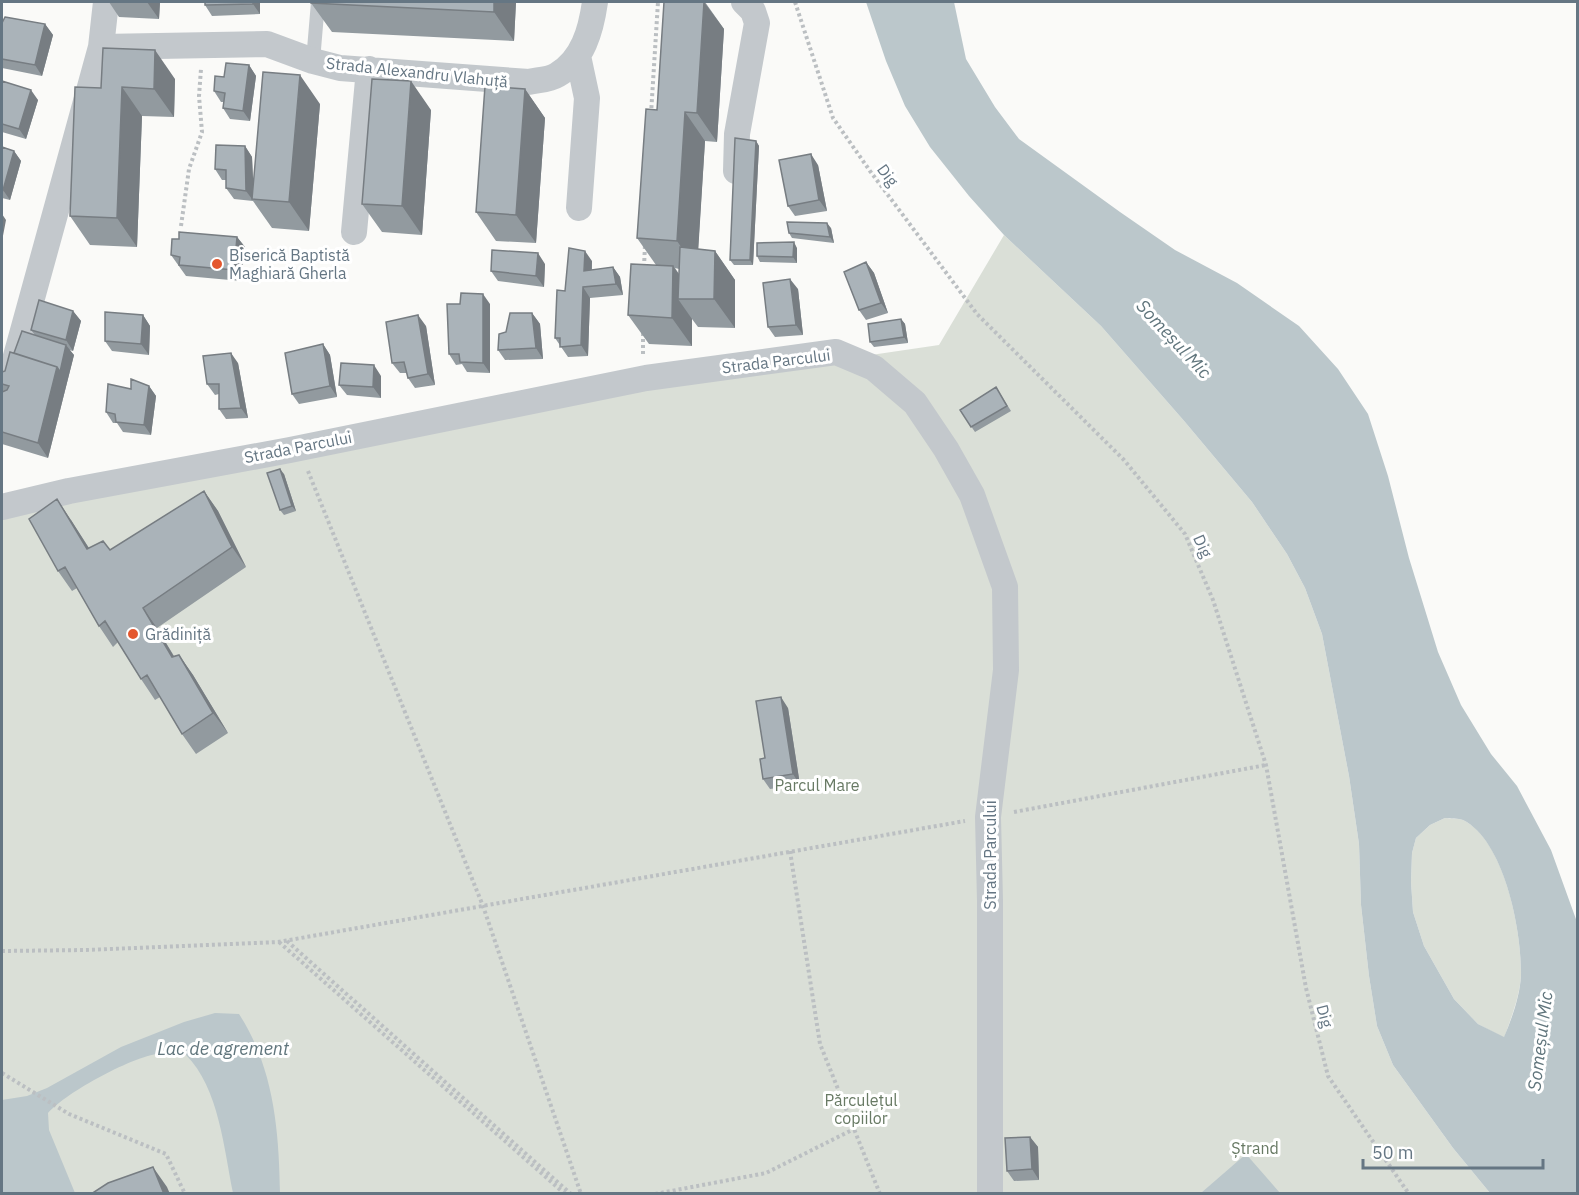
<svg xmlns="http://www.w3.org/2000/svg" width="1579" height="1195" viewBox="0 0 1579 1195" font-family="'IBM Plex Sans',sans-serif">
<rect width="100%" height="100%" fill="#fafaf8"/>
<path fill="#dadfd7" d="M1004 235 1101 326 1185 422 1252 502 1287 554 1305 588 1322 634 1349 776 1359 844 1361 905 1369 976 1377 1026 1393 1065 1453 1148 1490 1193 2 1194V511L611 393 939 345Z
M1445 818C1450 819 1458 818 1463 820 1505 840 1522 933 1521 975 1520 996 1511 1018 1504 1038L1478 1024 1454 999 1424 946 1413 912 1411 882 1412 853 1416 838 1430 825Z"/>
<path fill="#bbc7cb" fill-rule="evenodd" d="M866 2H954L966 59 995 107 1019 139 1120 212 1175 250 1237 283 1299 326 1338 369 1368 414 1388 476 1409 558 1438 652 1461 705 1491 754 1517 786 1551 850 1577 922V1193H1490L1453 1148 1393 1065 1377 1026 1369 976 1361 905 1359 844 1349 776 1322 634 1305 588 1287 554 1252 502 1185 422 1101 326 1004 235 969 196 930 147 905 106 886 61ZM1445 818C1451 819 1458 818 1463 820 1505 841 1522 933 1521 975 1520 996 1512 1018 1504 1037L1478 1024 1454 999 1424 946 1413 912 1411 882 1412 853 1416 838 1430 825Z
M215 1013 239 1014C274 1068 279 1131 280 1193H233C224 1149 219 1088 186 1055 179 1054 170 1053 163 1053 134 1055 67 1092 48 1113L49 1130 75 1193H2V1100L27 1096 47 1088 121 1047 184 1022Z
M1246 1154 1280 1193H1201Z"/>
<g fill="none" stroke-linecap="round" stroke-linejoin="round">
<path stroke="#bbbfc2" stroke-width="4" stroke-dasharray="3 3" stroke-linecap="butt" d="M795 2 833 118 870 171 977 314 1124 460 1185 534 1213 600 1266 765 1306 988 1328 1076 1409 1194
M651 114 658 2
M181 226 189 169 202 132 199 96 201 69
M644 267 645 245
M643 354V332
M308 471 483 906 581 1194
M1014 812 1266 765
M790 851 820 1044 880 1194
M287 941 571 1194
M279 942 565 1194
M2 951 86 950 278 942 965 821
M2 1073 69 1114 166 1154 185 1194
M655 1194 766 1173 854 1129"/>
<path stroke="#c3c8cc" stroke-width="14" d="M313 61 318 2"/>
<path stroke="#c3c8cc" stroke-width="26" d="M101 47 267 44 313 61 340 68 529 82C537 80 549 80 557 75 583 60 591 30 595 2
M578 56 587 98 579 208
M736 171 737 134 757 23 753 11 744 2
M354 232 369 69
M2 407 101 47 106 2
M2 507 69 491 290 450 646 378 836 352 874 368 915 403 946 449 972 495 1005 587 1006 670 988 817 990 901V1194"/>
</g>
<path fill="#929a9f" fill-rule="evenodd" d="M109 2H160L159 19 119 17Z
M260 2V14L212 16 205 5Z
M516 2 514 41 332 32 311 3Z
M664 2H705L724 29 717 142 705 141 698 249 715 251 735 280V328L698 327 692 319V346L649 344 628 315 656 265 637 238 657 110ZM675 268 679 269V274Z
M2 23 45 24 53 35 42 76 2 68Z
M249 65 256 76 250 121 230 119 223 108 224 102H221L214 91 224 77Z
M175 79 174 117 142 116 137 247 90 245 70 216 101 88Z
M2 81 38 100 26 139 2 132Z
M525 89 545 118 536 243 496 241 476 212Z
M320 104 309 231 272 228 253 201 234 199 226 188V180H222L215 169 245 146 252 157 253 183Z
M431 110 422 235 382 232 362 204Z
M756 141 759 146 753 265H734L730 260Z
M2 147 14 151 21 161 10 200 2 198Z
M818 165 827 211 795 216 788 206Z
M831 228 834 243 792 238 789 233Z
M237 237 245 247 241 281 186 276 171 255Z
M797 248V263L760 262 757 256Z
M592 261V270L613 267 620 277 623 295 590 298 588 356 568 357 555 338 565 291Z
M866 262 874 273 888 313 866 320 859 310Z
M545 264 544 287 498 281 491 271Z
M798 289 803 335 775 337 768 327Z
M490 304V373L467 372 462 364 456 365 449 354Z
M73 311 81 321 73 351 69 350 74 355 48 458 2 444V392L3 391 2 389V372L5 371 14 353 35 335 31 330Z
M532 313 540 324 543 359 505 360 498 350 506 332Z
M143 315 150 326 149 355 112 351 105 341Z
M901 319 905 324 908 343 874 347 870 342Z
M426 326 435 385 415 388 408 378 407 373H400L392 363Z
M323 344 330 355 337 397 299 404 292 394Z
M238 363 248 418 226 419 219 409V394L215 395 207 384Z
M381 376V398L347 395 339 385Z
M149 386 156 396 151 435 123 432 117 423H113L106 412 131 389Z
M996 387 1011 411 975 432 960 410Z
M284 474 296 511 284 515 280 510Z
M204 491 218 511 246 567 157 628 174 656 179 655 193 675 228 733 196 754 182 734 160 697 155 700 141 679 118 642 113 647 99 626 77 588 72 591 58 571 71 520 89 548 110 550Z
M788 708 800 785 770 789 763 779 765 758Z
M1030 1137 1038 1147 1039 1180 1014 1181 1007 1171Z"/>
<path fill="#777d82" d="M147 2H160L159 19Z
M253 2H260V14L253 4Z
M494 2H516L514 41 494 12Z
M704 2 724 29 717 142 697 113Z
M45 24 53 35 42 76 35 65Z
M155 50 175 79 174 117 154 89Z
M249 65 256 76 250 121 243 111Z
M300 75 320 104 309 231 289 202Z
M411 81 431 110 422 235 402 206Z
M122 87 142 116 137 247 117 218Z
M525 89 545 118 536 243 516 215Z
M31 90 38 100 26 139 19 129Z
M685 112 705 141 697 270 677 241Z
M756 141 759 146 753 265 750 260Z
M245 146 252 157 254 199H252L246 191Z
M14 151 21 161 10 200 3 190Z
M811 154 818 165 827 211 819 200Z
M2 214 6 220 2 241Z
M827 223 831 228 834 243 830 237Z
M237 237 245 247 241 281 234 270Z
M794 242 797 248V263L793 257Z
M585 251 592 261 591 281 584 271Z
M715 251 735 280V328L714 299Z
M538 253 545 264 544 287 536 276Z
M866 262 874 273 888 313 881 303Z
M673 266 693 294 678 299 692 319V346L672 318Z
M613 267 620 277 623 295 616 284Z
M790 279 798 289 803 335 796 325Z
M583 287 590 298 588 356 581 345Z
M483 294 490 304V373L483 363Z
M73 311 81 321 73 351 66 340Z
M532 313 540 324 543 359 536 348Z
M143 315 150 326 149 355 141 344Z
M418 315 426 326 435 385 428 374Z
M901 319 905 324 908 343 904 337Z
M323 344 330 355 337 397 330 386Z
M66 345 74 355 48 458 38 443 57 367Z
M231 353 238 363 248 418 241 408Z
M374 365 381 376V398L373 387Z
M149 386 156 396 151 435 144 425Z
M280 469 284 474 296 511 292 506Z
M204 491 218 511 246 567 232 547Z
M57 499 71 520 102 569 87 549Z
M143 608 157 628 186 677 172 657Z
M179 655 193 675 228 733 213 713Z
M781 697 788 708 800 785 793 774Z
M1030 1137 1038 1147 1039 1180 1032 1169Z
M153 1167 167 1187 170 1194H164Z"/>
<path fill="#aab3b9" stroke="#777d82" stroke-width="1.5" d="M205 2H253V4L205 5Z
M311 2H494V12L311 3Z
M664 2H704L697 113 685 112 677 241 637 238 646 109 657 110Z
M5 17 45 24 35 65 2 59V23Z
M103 48 155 50 154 89 122 87 117 218 70 216 75 87 101 88Z
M226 63 249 65 243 111 223 108 225 93 214 91 215 76 224 77Z
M263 72 300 75 289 202 252 199Z
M372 79 411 81 402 206 362 204Z
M2 81 31 90 19 129 2 124Z
M485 86 525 89 516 215 476 212Z
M735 138 756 141 750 260H730Z
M216 145 245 146 246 191 226 188V170L215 169Z
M2 147 14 151 3 190 2 189Z
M811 154 819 200 788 206 779 160Z
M787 222 827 223 830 237 789 233Z
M179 232 237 237 234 270 179 265 180 257 171 255 172 239H179Z
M794 242 793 257 757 256V243Z
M680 247 715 251 714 299H678Z
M569 248 585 251 584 271 613 267 616 284 583 287 581 345 560 347V338H555L557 290 565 291Z
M492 250 538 253 536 276 491 271Z
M866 262 881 303 859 310 844 272Z
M631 264 673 266 672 318 628 315Z
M790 279 796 325 768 327 763 283Z
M461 293 483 294V363L460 362 459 354H449L447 304H460Z
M39 300 73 311 66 340 31 330Z
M105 312 143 315 141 344 105 341Z
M510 313H532L536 348 498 350 499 334 506 332Z
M418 315 428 374 408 378 404 362 392 363 386 322Z
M901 319 904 337 870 342 868 324Z
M22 331 66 345 60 372 57 367 14 353Z
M323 344 330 386 292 394 285 353Z
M10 352 57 367 38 443 2 432V392L7 390 9 386 2 384V372L5 371Z
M231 353 241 408 219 409V384H207L203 356Z
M341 363 374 365 373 387 339 385Z
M131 379 149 386 144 425 116 422 115 414 106 412 108 384 131 389Z
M996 387 1007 406 971 427 960 410Z
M280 469 292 506 280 510 267 473Z
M204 491 232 547 143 608 172 657 179 655 213 713 182 734 147 675 141 679 105 621 99 626 65 567 58 571 29 519 57 499 87 549 103 541 110 550Z
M781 697 793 774 763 779 760 759 765 758 756 701Z
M1030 1137 1032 1169 1007 1171 1005 1138Z
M153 1167 164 1194H91L108 1183Z"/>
<g fill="#e4572e" stroke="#fff" stroke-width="2">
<circle cx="217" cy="264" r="6"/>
<circle cx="133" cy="634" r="6"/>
</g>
<g text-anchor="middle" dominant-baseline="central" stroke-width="6" stroke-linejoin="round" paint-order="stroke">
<g font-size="16" fill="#657683" stroke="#fff">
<text transform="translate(417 72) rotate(6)">Strada Alexandru Vlahuță</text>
<text transform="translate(888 175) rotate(54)">Dig</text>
<text transform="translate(776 361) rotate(-7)">Strada Parcului</text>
<text transform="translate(298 447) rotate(-11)">Strada Parcului</text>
<text transform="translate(1203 546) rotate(66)">Dig</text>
<text transform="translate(990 855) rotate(-90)">Strada Parcului</text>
<text transform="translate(1325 1016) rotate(76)">Dig</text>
</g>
<g font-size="16" fill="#657683" stroke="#fff" text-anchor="start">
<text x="229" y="255">Biserică Baptistă<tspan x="229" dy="18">Maghiară Gherla</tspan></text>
<text x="145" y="634">Grădiniță</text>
</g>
<g font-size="16" fill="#687a64" stroke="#fff">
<text x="817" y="785">Parcul Mare</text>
<text x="861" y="1100">Părculețul<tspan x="861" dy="18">copiilor</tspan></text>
<text x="1255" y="1148">Ștrand</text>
</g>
<g font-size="18" font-style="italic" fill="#60757c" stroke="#fff">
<text transform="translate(1174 339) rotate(47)">Someșul Mic</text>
<text transform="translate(1540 1041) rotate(-83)">Someșul Mic</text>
<text x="223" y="1048">Lac de agrement</text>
</g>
</g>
<rect width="1579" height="1195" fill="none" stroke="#657683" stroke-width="6"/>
<path d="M1363 1159v9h180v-9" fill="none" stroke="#657683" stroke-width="3"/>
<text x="1372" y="1159" font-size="18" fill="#657683" stroke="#ffffff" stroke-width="4.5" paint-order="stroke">50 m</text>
</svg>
